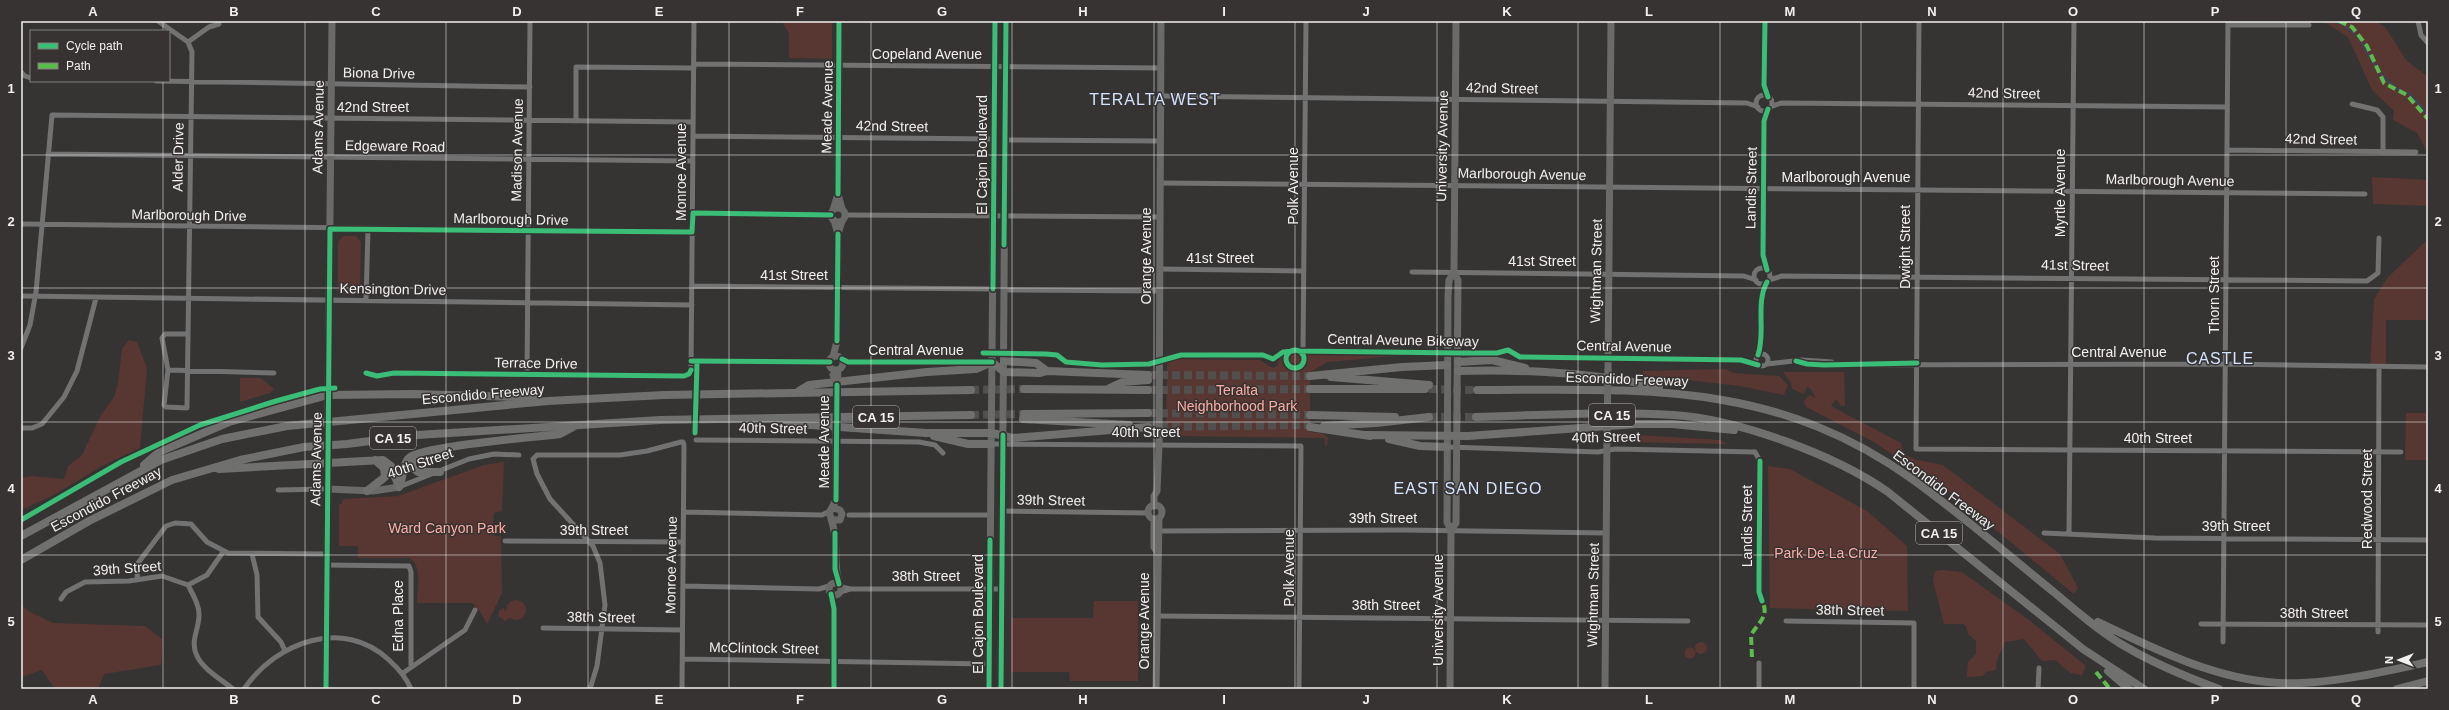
<svg xmlns="http://www.w3.org/2000/svg" width="2449" height="710" viewBox="0 0 2449 710" font-family="Helvetica,sans-serif">
<rect width="100%" height="100%" fill="#353433"/>
<path fill="#583631" d="M782 21H832V59L789 58V34Z
M2323 21H2376L2386 28 2406 60 2428 77V154L2417 133 2393 120 2394 111 2372 90 2348 37Z
M2372 177 2428 180V206L2373 204Z
M343 236H356L361 242 360 290 355 295 343 294 338 290V242Z
M2428 239V320H2386V367H2370L2374 299 2388 277Z
M129 340 137 342 147 368 140 448 102 466 54 495 21 510V478L32 476 64 479 68 466 82 455 101 415 114 397 118 383 122 349Z
M1281 349 1416 350 1417 354 1328 362 1310 372V432L1321 433 1328 437 1327 446H1325V438L1166 436 1167 364 1175 359 1260 360 1273 368 1278 365Z
M1726 369 1733 373 1779 376 1788 385 1784 395 1740 386 1642 375 1643 371Z
M1783 372H1844L1845 406H1841L1836 399 1831 406 1901 443 1904 454 1917 460 1943 465 2060 554 2078 588 2074 594 1948 491 1872 441 1806 407 1804 401 1809 395 1816 398 1810 388 1807 387 1804 394 1792 389 1791 383Z
M240 378H261L274 389 270 393 240 402Z
M2406 413H2428V460H2405Z
M1621 434 1720 440 1727 444 1620 442Z
M504 462 502 511 494 513 492 535 501 537 502 593 487 624 479 610 472 603H417C417 588 423 566 409 558H358V546H339V504H342L343 499 398 496 484 465Z
M1768 466 1790 469 1867 511 1907 546 1908 611 1770 608Z
M1942 570 1962 572 2029 620 2086 666 2082 675 2070 673 2055 660 2042 661 2024 639 2005 642 1997 660 1996 670 1986 672 1983 676 1967 677 1968 662 1976 654V641L1968 634 1966 626 1963 624H1944L1933 581 1935 571Z
M506 610a10 10 0 1 1 20 0a10 10 0 1 1-20 0Z
M1094 601H1138V681H1070L1069 672H1011V618H1093Z
M21 605 30 612 53 623 145 626 163 640 161 665 104 674 98 689H55L42 670 22 677 21 680Z
M504 608 510 618 505 621 498 616 499 610Z
M1695 648a6 6 0 1 1 12 0a6 6 0 1 1-12 0Z
M1684.5 653a5.5 5.5 0 1 1 11 0a5.5 5.5 0 1 1-11 0Z"/>
<g fill="none" stroke-linecap="round" stroke-linejoin="round">
<path stroke="#324869" stroke-width="1.5" d="M2334 22 2342 24 2358 37 2379 72 2396 88 2410 94 2428 115"/>
<path stroke="#51504f" stroke-width="8" stroke-dasharray="8 4" stroke-linecap="butt" d="M1148 375 1310 376
M1429 389 1477 390
M971 390 1024 389
M1148 390 1310 389
M1148 413 1310 415
M971 415 1023 414
M1429 417H1476
M1148 427 1310 425"/>
<path stroke="#727272" stroke-width="5" d="M158 21 188 42 192 52 187 408 166 407 164 405 168 370 162 338 165 334H188
M1765 21 1764 85 1768 97
M1919 21 1916 449 2401 452
M2418 21 2421 35 2428 43
M2228 25H2309
M188 42 209 27 219 24
M694 64 1161 68
M21 72 25 76 31 78
M156 81 530 87
M1756 103a8 8 0 1 1 16 0a8 8 0 1 1-16 0Z
M1161 96 1747 103 1758 107
M2352 104 2377 110 2383 117V152
M1770 107 1781 103 2227 107
M576 121V67L694 68
M693 136 994 139
M1005 140 1160 141
M2227 150 2416 152
M48 154 693 161
M1160 183 2365 194
M693 213 831 215
M845 215 1160 217
M21 224 692 232
M1754 276a8 8 0 1 1 16 0a8 8 0 1 1-16 0Z
M1159 269 1304 271
M1767 270 1763 255 1764 121 1768 109
M1412 272 1744 276 1756 280
M1769 280 1782 276 2367 281 2378 273 2379 238
M692 286 993 289
M1004 290 1159 291
M21 296 692 305
M366 301 368 229
M21 348 30 325 36 292 52 115 693 122
M1303 350 1306 21
M1508 350 1520 357 1741 360 1758 365
M1756 360a6 6 0 1 1 12 0a6 6 0 1 1-12 0Z
M1057 355 1066 362 1102 365 1149 364 1181 355H1263L1273 359
M1758 355C1766 332 1755 304 1767 282
M842 359 848 362H989
M691 361 830 362
M1796 361 1807 364 1824 365 2225 364 2428 367
M1767 364 1802 360 1832 362
M168 370 274 373
M527 375 530 21
M377 376 393 373 684 376 689 374 691 370 694 21
M21 428H32L42 424 64 397 77 371 96 298
M696 440 919 442 935 445 943 453
M991 444 1301 446 1299 689
M1447 447 1598 452 1615 449 1755 452 1760 461 1759 592
M399 487 469 459 494 454 519 455
M278 490 328 489
M1003 511 1148 513
M684 512 822 515 830 511
M849 515H991
M1159 531 1404 530 1606 533
M2044 533 2155 538 2428 540
M2069 533 2074 21
M505 541 683 542
M252 554 257 575 258 617 281 642 285 651
M327 565 409 566 411 572V667
M137 579 138 563 166 526 175 523 191 524 207 542 228 553 327 554
M188 585C193 595 200 606 199 617 198 631 190 642 197 656 203 669 222 680 233 689
M683 586 819 589 829 586
M841 587 851 589H1002
M840 592 850 589
M61 599 66 592 85 582 129 581 162 576 188 585 207 575 223 552
M1157 616 1688 621
M1786 621 1914 623V689
M2201 624 2428 625
M543 628 682 630
M2378 632 2379 367
M2223 642 2228 21
M682 659 989 664
M403 673 465 630 475 610
M244 689C276 642 343 617 389 660 399 669 406 677 411 689
M590 689 597 666 605 605 600 563 593 546 550 499 537 474 533 459 537 455H620L647 451 681 442H683L684 445 682 689
M1759 689V663
M2038 689 2039 668"/>
<path stroke="#6a6a69" stroke-width="7" d="M838 194 839 21
M831 215a7 7 0 1 1 14 0a7 7 0 1 1-14 0Z
M833 210 838 194 842 209
M834 220 838 234 842 221
M829 363a7 7 0 1 1 14 0a7 7 0 1 1-14 0Z
M833 357 837 341 838 234
M1608 370 1611 21
M328 406 332 21
M328 489 373 491 399 487
M1148 512a7 7 0 1 1 14 0a7 7 0 1 1-14 0Z
M1154 506V496L1157 491 1159 445 1161 21
M830 511 834 508 840 510 842 514 840 520H832L829 513 836 500V432
M831 519C839 540 833 562 839 584
M1154 519V547L1157 552
M1451 531 1456 523 1458 280 1454 272 1456 21
M829 589a6 6 0 1 1 12 0a6 6 0 1 1-12 0Z
M831 594 834 609V689
M326 689 328 464
M989 689 995 21
M1001 689 1006 21
M1156 689 1159 518
M1450 689 1451 531 1447 522 1448 296 1449 280 1454 272
M1605 689 1607 434"/>
<path stroke="#70706f" stroke-width="8" d="M1004 361 1036 363 1047 371
M1458 362 1492 360 1525 368
M1458 371C1524 369 1594 373 1659 387
M1310 376 1402 367 1447 365
M1331 377 1429 385
M1110 388 1123 382 1148 380
M1024 389 1148 390
M1310 389H1425
M1477 390C1639 390 1772 379 1912 479 1961 514 2008 555 2055 593 2076 611 2098 630 2121 644 2151 662 2186 677 2219 689
M799 391 809 385 927 372 976 369 992 362 1004 372 1040 373 1047 371 1148 375
M1024 414 1148 413
M1310 415 1395 417
M1476 417C1541 415 1608 411 1673 415 1738 419 1835 455 1888 492L2083 649 2144 689
M1023 419 1129 425
M785 420 796 424 926 433H992L1012 438 1148 427
M1324 426 1376 423 1429 417
M1310 427 1370 436
M1365 435 1468 436 1637 424H1672L1734 430
M934 436 968 444H991
M1389 439 1420 446 1447 447
M412 456V467L418 472H440
M144 465 159 452 229 422 328 395 413 394 523 397 537 399
M219 469 383 460 391 466 399 487
M399 487C403 479 403 463 409 458 421 446 537 437 560 434L575 426
M367 491 385 477 384 468 375 460
M21 536 161 460 222 439 287 426 548 401 664 395 971 390
M21 560 89 521 172 480 240 460 304 447 347 444 417 435 660 420 971 415
M2098 622C2161 652 2230 687 2302 683 2344 681 2387 671 2428 662
M2108 671 2129 689
M2397 689 2428 681"/>
<path stroke="#6a6a69" stroke-width="7" d="M833 375 837 385 838 374
M836 432 837 385
M1607 434 1608 370
M328 464V406"/>
<path stroke="#5cbc4b" stroke-width="4" stroke-dasharray="8 4" stroke-linecap="butt" d="M2339 21 2352 27 2367 46 2384 83 2407 95 2428 119
M1752 657 1751 635C1758 623 1770 616 1762 601
M2096 672 2110 689"/>
<g stroke="#363332" stroke-width="8">
<path id="cycleway" d="M1765 21 1764 85 1768 97
M838 194 839 21
M1004 245 1006 21
M1767 270 1763 255 1764 121 1768 109
M993 289 995 21
M837 341 838 234
M1286 359a9 9 0 1 1 18 0a9 9 0 1 1-18 0Z
M1298 351 1461 353H1497L1508 350 1520 357 1741 360 1758 365
M983 353 1046 354 1057 355 1066 362 1102 365 1149 364 1181 355H1263L1273 359 1283 352 1293 351
M1758 355C1766 332 1755 304 1767 282
M842 359 848 362H992
M691 361 830 362
M1796 361 1807 364 1824 365 1917 363
M366 373 377 376 394 373 684 376 689 374 691 370
M695 433 697 363
M1760 461 1759 573V592L1762 601
M836 500 837 385
M21 520 121 462 200 425 276 401 320 389 335 388
M835 533V569L839 584
M831 594 834 609V689
M326 689 330 229 692 232 693 213 831 215
M989 689 990 540
M1001 689 1003 435"/>
</g>
<use href="#cycleway" stroke="#3abd76" stroke-width="5"/>
</g>
<path fill="none" stroke="#f2f0f0" stroke-width="1" stroke-opacity="0.55" d="M163 21V31M305 21V689M446 21V689M588 21V689M729 21V689M871 21V689M1012 21V689M1154 21V689M1295 21V689M1437 21V689M1578 21V689M1720 21V689M1861 21V689M2003 21V689M2144 21V689M2286 21V689M163 81V689M21 155H2428M21 288H2428M21 422H2428M21 555H2428"/>
<g text-anchor="middle" dominant-baseline="central" stroke-width="3" stroke-linejoin="round" paint-order="stroke">
<g fill="#363332" stroke="#bab7b7" stroke-width="1">
<rect x="1589" y="404" width="46" height="22" rx="3"/>
<rect x="853" y="406" width="46" height="22" rx="3"/>
<rect x="370" y="427" width="46" height="22" rx="3"/>
<rect x="1916" y="522" width="46" height="22" rx="3"/>
</g>
<g font-size="13" font-weight="bold" fill="#f2f0f0">
<text x="1612" y="415">CA 15</text>
<text x="876" y="417">CA 15</text>
<text x="393" y="438">CA 15</text>
<text x="1939" y="533">CA 15</text>
</g>
<g font-size="14" fill="#f2f0f0" stroke="#363332">
<text x="927" y="54">Copeland Avenue</text>
<text transform="translate(379 73) rotate(1)">Biona Drive</text>
<text transform="translate(1502 88) rotate(1)">42nd Street</text>
<text transform="translate(2004 93) rotate(1)">42nd Street</text>
<text x="373" y="107">42nd Street</text>
<text transform="translate(827 107) rotate(-89)">Meade Avenue</text>
<text transform="translate(892 126) rotate(1)">42nd Street</text>
<text transform="translate(318 127) rotate(-89)">Adams Avenue</text>
<text transform="translate(2321 139) rotate(1)">42nd Street</text>
<text transform="translate(395 146) rotate(1)">Edgeware Road</text>
<text transform="translate(1442 146) rotate(-89)">University Avenue</text>
<text transform="translate(517 150) rotate(-89)">Madison Avenue</text>
<text transform="translate(982 155) rotate(-90)">El Cajon Boulevard</text>
<text transform="translate(178 157) rotate(-89)">Alder Drive</text>
<text transform="translate(681 172) rotate(-90)">Monroe Avenue</text>
<text transform="translate(1522 174) rotate(1)">Marlborough Avenue</text>
<text x="1846" y="177">Marlborough Avenue</text>
<text transform="translate(2170 180) rotate(1)">Marlborough Avenue</text>
<text transform="translate(1293 186) rotate(-90)">Polk Avenue</text>
<text transform="translate(1751 188) rotate(-89)">Landis Street</text>
<text transform="translate(2060 193) rotate(-90)">Myrtle Avenue</text>
<text transform="translate(189 215) rotate(1)">Marlborough Drive</text>
<text transform="translate(511 219) rotate(1)">Marlborough Drive</text>
<text transform="translate(1905 247) rotate(-90)">Dwight Street</text>
<text transform="translate(1146 256) rotate(-90)">Orange Avenue</text>
<text x="1220" y="258">41st Street</text>
<text x="1542" y="261">41st Street</text>
<text transform="translate(2075 265) rotate(1)">41st Street</text>
<text transform="translate(1596 271) rotate(-89)">Wightman Street</text>
<text x="794" y="275">41st Street</text>
<text transform="translate(393 289) rotate(1)">Kensington Drive</text>
<text transform="translate(2214 295) rotate(-90)">Thorn Street</text>
<text transform="translate(1403 340) rotate(1)">Central Aveune Bikeway</text>
<text transform="translate(1624 346) rotate(1)">Central Avenue</text>
<text x="916" y="350">Central Avenue</text>
<text x="2119" y="352">Central Avenue</text>
<text transform="translate(536 363) rotate(1)">Terrace Drive</text>
<text transform="translate(1627 379) rotate(2)">Escondido Freeway</text>
<text transform="translate(483 394) rotate(-5)">Escondido Freeway</text>
<text transform="translate(773 428) rotate(1)">40th Street</text>
<text x="1146" y="432">40th Street</text>
<text transform="translate(1606 437) rotate(-1)">40th Street</text>
<text x="2158" y="438">40th Street</text>
<text transform="translate(824 442) rotate(-90)">Meade Avenue</text>
<text transform="translate(316 459) rotate(-89)">Adams Avenue</text>
<text transform="translate(420 463) rotate(-19)">40th Street</text>
<text transform="translate(1944 490) rotate(37)">Escondido Freeway</text>
<text transform="translate(106 499) rotate(-28)">Escondido Freeway</text>
<text transform="translate(2367 499) rotate(-90)">Redwood Street</text>
<text transform="translate(1051 500) rotate(1)">39th Street</text>
<text x="1383" y="518">39th Street</text>
<text transform="translate(1747 526) rotate(-90)">Landis Street</text>
<text x="2236" y="526">39th Street</text>
<text x="594" y="530">39th Street</text>
<text transform="translate(671 565) rotate(-89)">Monroe Avenue</text>
<text transform="translate(127 568) rotate(-4)">39th Street</text>
<text transform="translate(1289 568) rotate(-90)">Polk Avenue</text>
<text x="926" y="576">38th Street</text>
<text transform="translate(1593 595) rotate(-89)">Wightman Street</text>
<text x="1386" y="605">38th Street</text>
<text transform="translate(1438 610) rotate(-90)">University Avenue</text>
<text transform="translate(1850 610) rotate(1)">38th Street</text>
<text x="2314" y="613">38th Street</text>
<text transform="translate(978 614) rotate(-90)">El Cajon Boulevard</text>
<text transform="translate(398 616) rotate(-90)">Edna Place</text>
<text transform="translate(601 617) rotate(1)">38th Street</text>
<text transform="translate(1144 621) rotate(-90)">Orange Avenue</text>
<text transform="translate(764 648) rotate(1)">McClintock Street</text>
</g>
<g font-size="14" fill="#ffada3" stroke="#363332">
<text x="1237" y="390">Teralta<tspan x="1237" dy="16">Neighborhood Park</tspan></text>
<text x="447" y="528">Ward Canyon Park</text>
<text x="1826" y="553">Park De La Cruz</text>
</g>
<g font-size="16" letter-spacing="1" fill="#d3e4fe" stroke="#363332">
<text x="1155" y="99">TERALTA WEST</text>
<text x="2220" y="358">CASTLE</text>
<text x="1468" y="488">EAST SAN DIEGO</text>
</g>
</g>
<rect width="2449" height="710" fill="none" stroke="#363332" stroke-width="44"/>
<rect x="30" y="30" width="140" height="52" fill="#363332" stroke="#817f7e"/>
<rect x="38" y="43" width="20" height="6" fill="#3abd76" stroke="#817f7e"/>
<text x="66" y="50" font-size="12" fill="#f2f0f0">Cycle path</text>
<rect x="38" y="63" width="20" height="6" fill="#5cbc4b" stroke="#817f7e"/>
<text x="66" y="70" font-size="12" fill="#f2f0f0">Path</text>
<g transform="translate(2399 660) rotate(270)" stroke="#363332" stroke-width="3" paint-order="stroke">
<path d="M0-3L7 15L0 10L-7 15Z" fill="#f2f0f0"/>
<text y="-6" font-size="11" font-weight="bold" text-anchor="middle" fill="#f2f0f0">N</text>
</g>
<rect x="22" y="22" width="2405" height="666" fill="none" stroke="#f2f0f0" stroke-width="1.5"/>
<g font-size="13" text-anchor="middle" font-weight="bold" fill="#f2f0f0">
<text x="93" y="16">A</text>
<text x="234" y="16">B</text>
<text x="376" y="16">C</text>
<text x="517" y="16">D</text>
<text x="659" y="16">E</text>
<text x="800" y="16">F</text>
<text x="942" y="16">G</text>
<text x="1083" y="16">H</text>
<text x="1224" y="16">I</text>
<text x="1366" y="16">J</text>
<text x="1507" y="16">K</text>
<text x="1649" y="16">L</text>
<text x="1790" y="16">M</text>
<text x="1932" y="16">N</text>
<text x="2073" y="16">O</text>
<text x="2215" y="16">P</text>
<text x="2356" y="16">Q</text>
<text x="11" y="93">1</text>
<text x="2438" y="93">1</text>
<text x="11" y="226">2</text>
<text x="2438" y="226">2</text>
<text x="11" y="360">3</text>
<text x="2438" y="360">3</text>
<text x="11" y="493">4</text>
<text x="2438" y="493">4</text>
<text x="11" y="626">5</text>
<text x="2438" y="626">5</text>
<text x="93" y="704">A</text>
<text x="234" y="704">B</text>
<text x="376" y="704">C</text>
<text x="517" y="704">D</text>
<text x="659" y="704">E</text>
<text x="800" y="704">F</text>
<text x="942" y="704">G</text>
<text x="1083" y="704">H</text>
<text x="1224" y="704">I</text>
<text x="1366" y="704">J</text>
<text x="1507" y="704">K</text>
<text x="1649" y="704">L</text>
<text x="1790" y="704">M</text>
<text x="1932" y="704">N</text>
<text x="2073" y="704">O</text>
<text x="2215" y="704">P</text>
<text x="2356" y="704">Q</text>
</g>
</svg>
